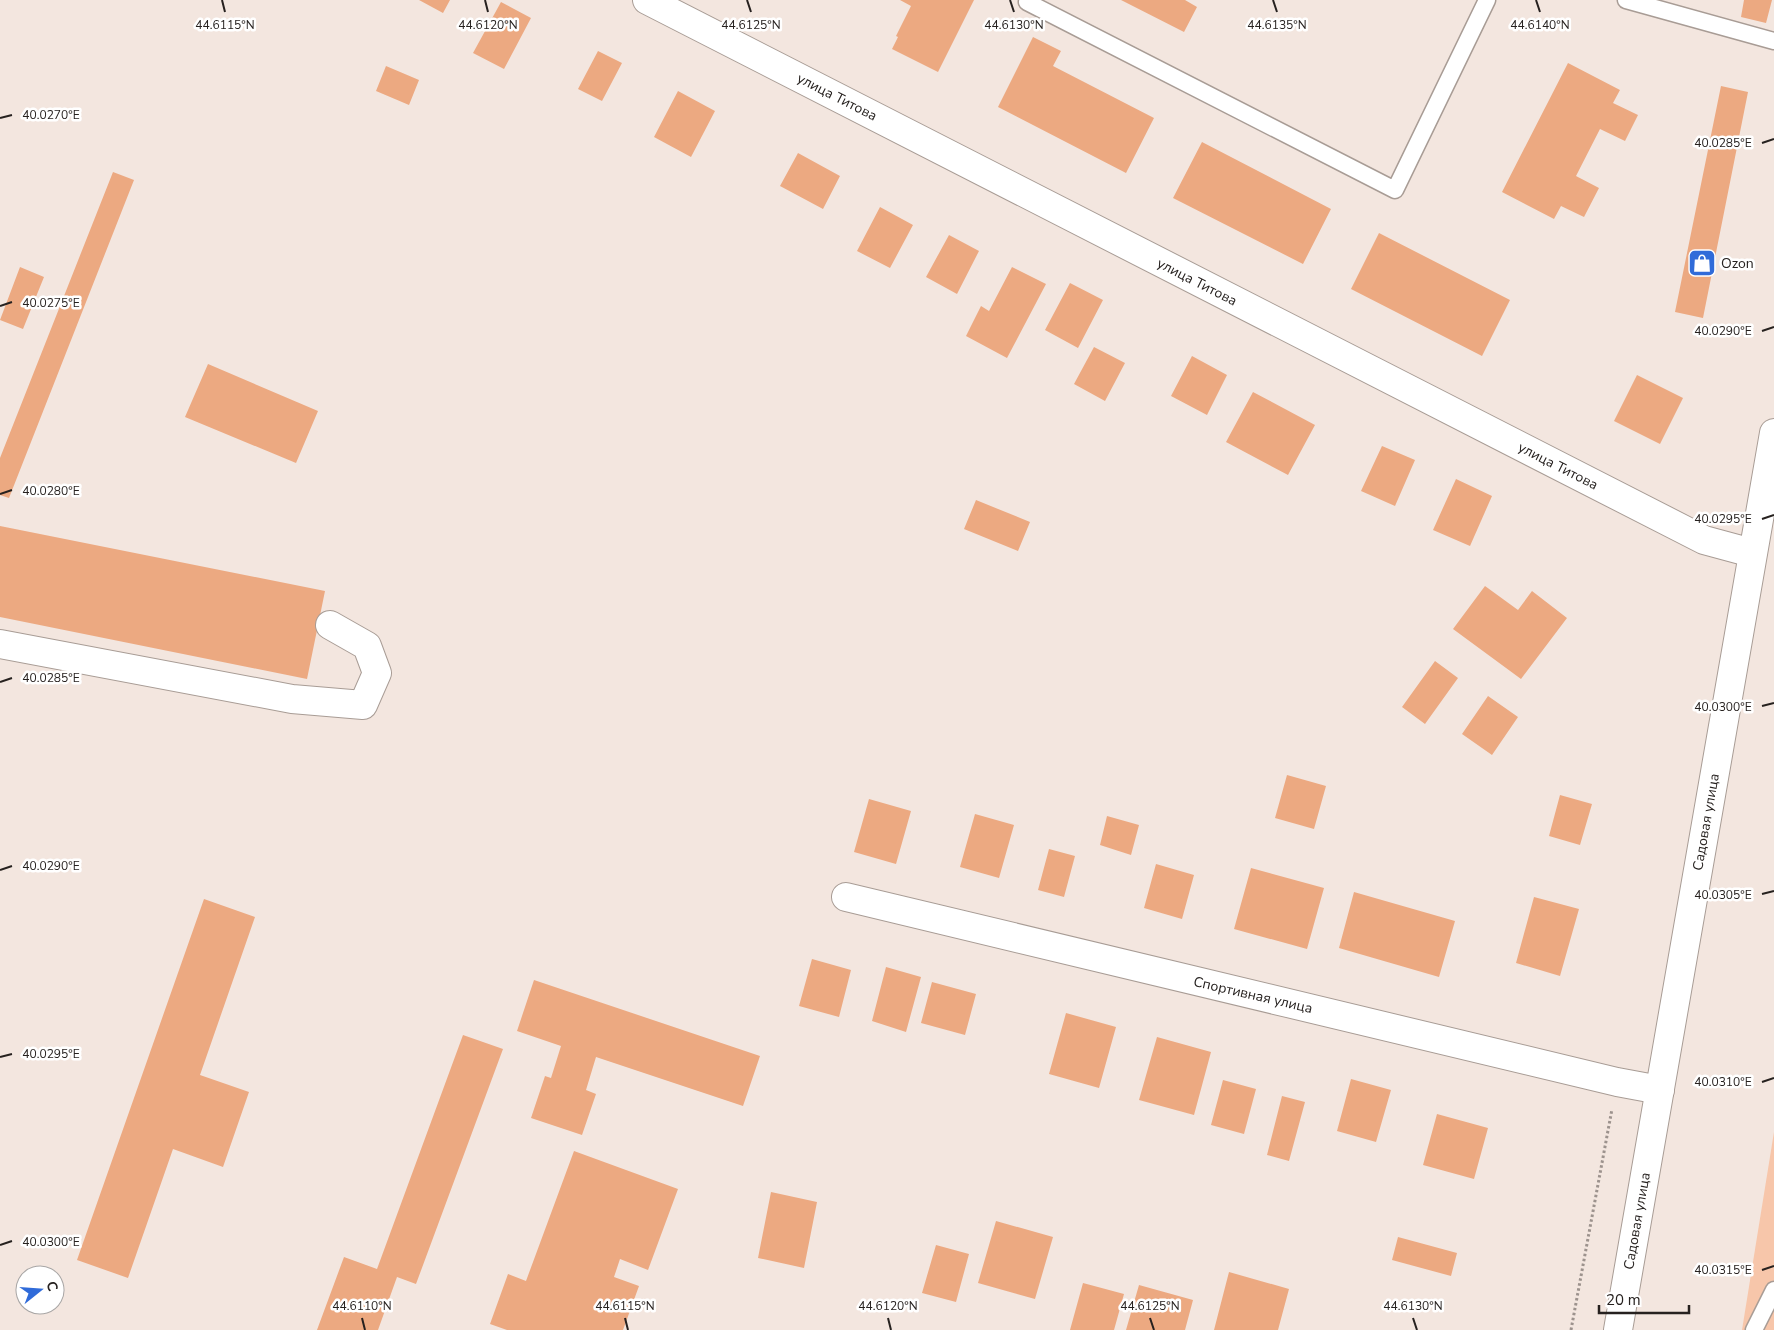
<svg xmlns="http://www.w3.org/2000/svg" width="1774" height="1330" viewBox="0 0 1774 1330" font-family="'Nunito Sans',sans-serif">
<rect width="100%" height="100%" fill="#f3e6df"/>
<path fill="#f7c6aa" d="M1774 1132V1330H1742Z"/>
<path fill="#eca981" d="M419 0H450L443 13Z
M900 0H974L938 72 892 49 898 37 896 36 911 6Z
M1121 0H1185L1197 7 1184 32Z
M1744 0H1772L1766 23 1741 17Z
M501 2 531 18 504 69 473 53Z
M1033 37 1061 51 1053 66 1154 118 1126 173 998 107Z
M598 51 622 63 602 101 578 89Z
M1568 63 1620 90 1613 103 1638 115 1625 141 1600 129 1576 176 1599 188 1584 217 1561 206 1554 219 1502 192Z
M386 66 419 80 409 105 376 91Z
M1721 86 1748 92 1703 318 1675 312Z
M678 91 715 111 691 157 654 137Z
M1202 142 1331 209 1303 264 1173 198Z
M798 153 840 176 823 209 780 186Z
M113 172 134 180 9 498 0 495V458Z
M880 207 913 225 890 268 857 251Z
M1379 233 1510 300 1482 356 1351 289Z
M949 235 979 251 957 294 926 277Z
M20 267 44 277 23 329 0 320Z
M1012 267 1046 284 1007 358 966 336 981 306 989 311Z
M1070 283 1103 300 1078 348 1045 330Z
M1094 347 1125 363 1105 401 1074 384Z
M1192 356 1227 375 1207 415 1171 396Z
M208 364 318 411 296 463 185 417Z
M1637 375 1683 398 1660 444 1614 421Z
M1253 392 1315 425 1288 475 1226 442Z
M1382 446 1415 460 1395 506 1361 491Z
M1456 479 1492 496 1470 546 1433 530Z
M976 500 1030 522 1018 551 964 529Z
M0 526 325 591 307 679 0 617Z
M1485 586 1518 610 1532 591 1567 618 1521 679 1453 629Z
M1435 661 1458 678 1425 724 1402 707Z
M1488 696 1518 717 1492 755 1462 734Z
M1287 775 1326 786 1314 829 1275 818Z
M1560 795 1592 804 1580 845 1549 836Z
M869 799 911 811 896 864 854 852Z
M975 814 1014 825 999 878 960 867Z
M1107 816 1139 825 1131 855 1100 845Z
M1049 849 1075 856 1064 897 1038 890Z
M1156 864 1194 875 1182 919 1144 908Z
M1251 868 1324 888 1307 949 1234 929Z
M1354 892 1455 921 1439 977 1339 948Z
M1534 897 1579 909 1560 976 1516 963Z
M204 899 255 917 200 1075 249 1092 223 1167 173 1149 128 1278 77 1260Z
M812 959 851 970 839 1017 799 1006Z
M886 967 921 977 906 1032 872 1021Z
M534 980 760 1056 743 1106 596 1057 586 1090 596 1094 582 1135 531 1118 545 1076 551 1078 561 1046 517 1031Z
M932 982 976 994 965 1035 921 1023Z
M1066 1013 1116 1027 1099 1088 1049 1074Z
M463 1035 503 1049 416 1284 397 1277 378 1330H317L344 1257 377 1269Z
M1157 1037 1211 1052 1194 1115 1139 1100Z
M1351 1079 1391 1090 1376 1142 1337 1131Z
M1223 1080 1256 1089 1244 1134 1211 1125Z
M1282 1096 1305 1102 1289 1161 1267 1155Z
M1437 1114 1488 1128 1474 1179 1423 1165Z
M574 1151 678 1189 648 1270 620 1259 614 1277 639 1286 623 1330H507L490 1324 508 1274 526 1281Z
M771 1192 817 1202 804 1268 758 1258Z
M996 1221 1053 1237 1035 1299 978 1283Z
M1398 1237 1457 1253 1451 1276 1392 1260Z
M936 1245 969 1254 956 1302 922 1293Z
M1229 1272 1289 1289 1278 1330H1214Z
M1083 1283 1124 1294 1114 1330H1070Z
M1139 1285 1193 1300 1185 1330H1126Z"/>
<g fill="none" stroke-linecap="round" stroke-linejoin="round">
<g stroke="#a89c95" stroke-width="19">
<path id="lane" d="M1028 0 1027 2 1395 190 1487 0
M1626 0 1774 41
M1754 1330 1774 1290"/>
</g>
<g stroke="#a89c95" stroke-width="30">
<path id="street" d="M647 0 1704 540 1752 553
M0 644 292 699 363 705 377 673 367 646 330 625
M846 897 1617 1082 1660 1090"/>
</g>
<g stroke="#a89c95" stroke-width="30">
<path id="secondary" d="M1618 1330 1774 433"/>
</g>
<path stroke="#9c928d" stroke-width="3" stroke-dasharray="2.5 2.5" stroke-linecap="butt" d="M1571 1330 1612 1109"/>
<use href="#lane" stroke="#fff" stroke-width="16"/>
<use href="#street" stroke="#fff" stroke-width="28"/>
<use href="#secondary" stroke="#fff" stroke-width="28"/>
</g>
<path fill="none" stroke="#26211f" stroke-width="2" d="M222 0 225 12M485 0 488 12M747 0 751 12M1010 0 1014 12M1273 0 1277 12M1536 0 1540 12M0 118 12 115M1762 143 1774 139M0 306 12 302M1762 331 1774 327M0 494 12 490M1762 519 1774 515M0 682 12 678M1762 706 1774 703M0 870 12 866M1762 894 1774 891M0 1057 12 1054M1762 1082 1774 1078M0 1245 12 1241M1762 1270 1774 1266M362 1318 365 1330M625 1318 628 1330M888 1318 891 1330M1150 1318 1154 1330M1413 1318 1417 1330"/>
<defs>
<g id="shop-square" transform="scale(1.4375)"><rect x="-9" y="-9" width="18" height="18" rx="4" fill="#306bd9" stroke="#fff"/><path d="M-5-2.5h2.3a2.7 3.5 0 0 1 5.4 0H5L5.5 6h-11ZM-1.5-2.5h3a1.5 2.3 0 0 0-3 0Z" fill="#fff"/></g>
</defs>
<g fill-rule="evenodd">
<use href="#shop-square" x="1702" y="263"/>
</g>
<g text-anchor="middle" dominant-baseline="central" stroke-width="5" stroke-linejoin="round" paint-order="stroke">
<g font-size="14" fill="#26211f" stroke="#fff">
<text transform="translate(837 97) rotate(27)">улица Титова</text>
<text transform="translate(1197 282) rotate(27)">улица Титова</text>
<text transform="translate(1558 466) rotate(27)">улица Титова</text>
<text transform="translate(1706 822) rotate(-80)">Садовая улица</text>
<text transform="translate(1253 995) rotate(13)">Спортивная улица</text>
<text transform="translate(1637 1221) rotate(-80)">Садовая улица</text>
</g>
<g font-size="14" fill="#26211f" stroke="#fff" text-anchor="start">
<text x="1721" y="263">Ozon</text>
</g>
</g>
<g font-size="12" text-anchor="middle" fill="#26211f" stroke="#fff" stroke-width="5" stroke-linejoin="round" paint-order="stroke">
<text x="225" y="29">44.6115°N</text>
<text x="488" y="29">44.6120°N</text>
<text x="751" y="29">44.6125°N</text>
<text x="1014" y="29">44.6130°N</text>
<text x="1277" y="29">44.6135°N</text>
<text x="1540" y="29">44.6140°N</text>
<text x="51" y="119">40.0270°E</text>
<text x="1723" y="147">40.0285°E</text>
<text x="51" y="307">40.0275°E</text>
<text x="1723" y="335">40.0290°E</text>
<text x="51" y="495">40.0280°E</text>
<text x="1723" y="523">40.0295°E</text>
<text x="51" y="682">40.0285°E</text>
<text x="1723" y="711">40.0300°E</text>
<text x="51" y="870">40.0290°E</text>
<text x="1723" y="899">40.0305°E</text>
<text x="51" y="1058">40.0295°E</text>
<text x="1723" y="1086">40.0310°E</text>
<text x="51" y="1246">40.0300°E</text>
<text x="1723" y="1274">40.0315°E</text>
<text x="362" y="1310">44.6110°N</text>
<text x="625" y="1310">44.6115°N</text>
<text x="888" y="1310">44.6120°N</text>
<text x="1150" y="1310">44.6125°N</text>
<text x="1413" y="1310">44.6130°N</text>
</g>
<g transform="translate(40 1290) rotate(73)"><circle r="24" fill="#ffffff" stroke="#a8a6a5"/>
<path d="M0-4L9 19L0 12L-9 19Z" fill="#306bd9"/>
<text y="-8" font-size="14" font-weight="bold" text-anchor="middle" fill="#26211f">С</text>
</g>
<path d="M1599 1305v8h90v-8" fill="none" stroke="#26211f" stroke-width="2.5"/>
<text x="1606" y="1305" font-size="15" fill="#26211f" stroke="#ffffff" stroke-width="4" paint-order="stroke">20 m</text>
</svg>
